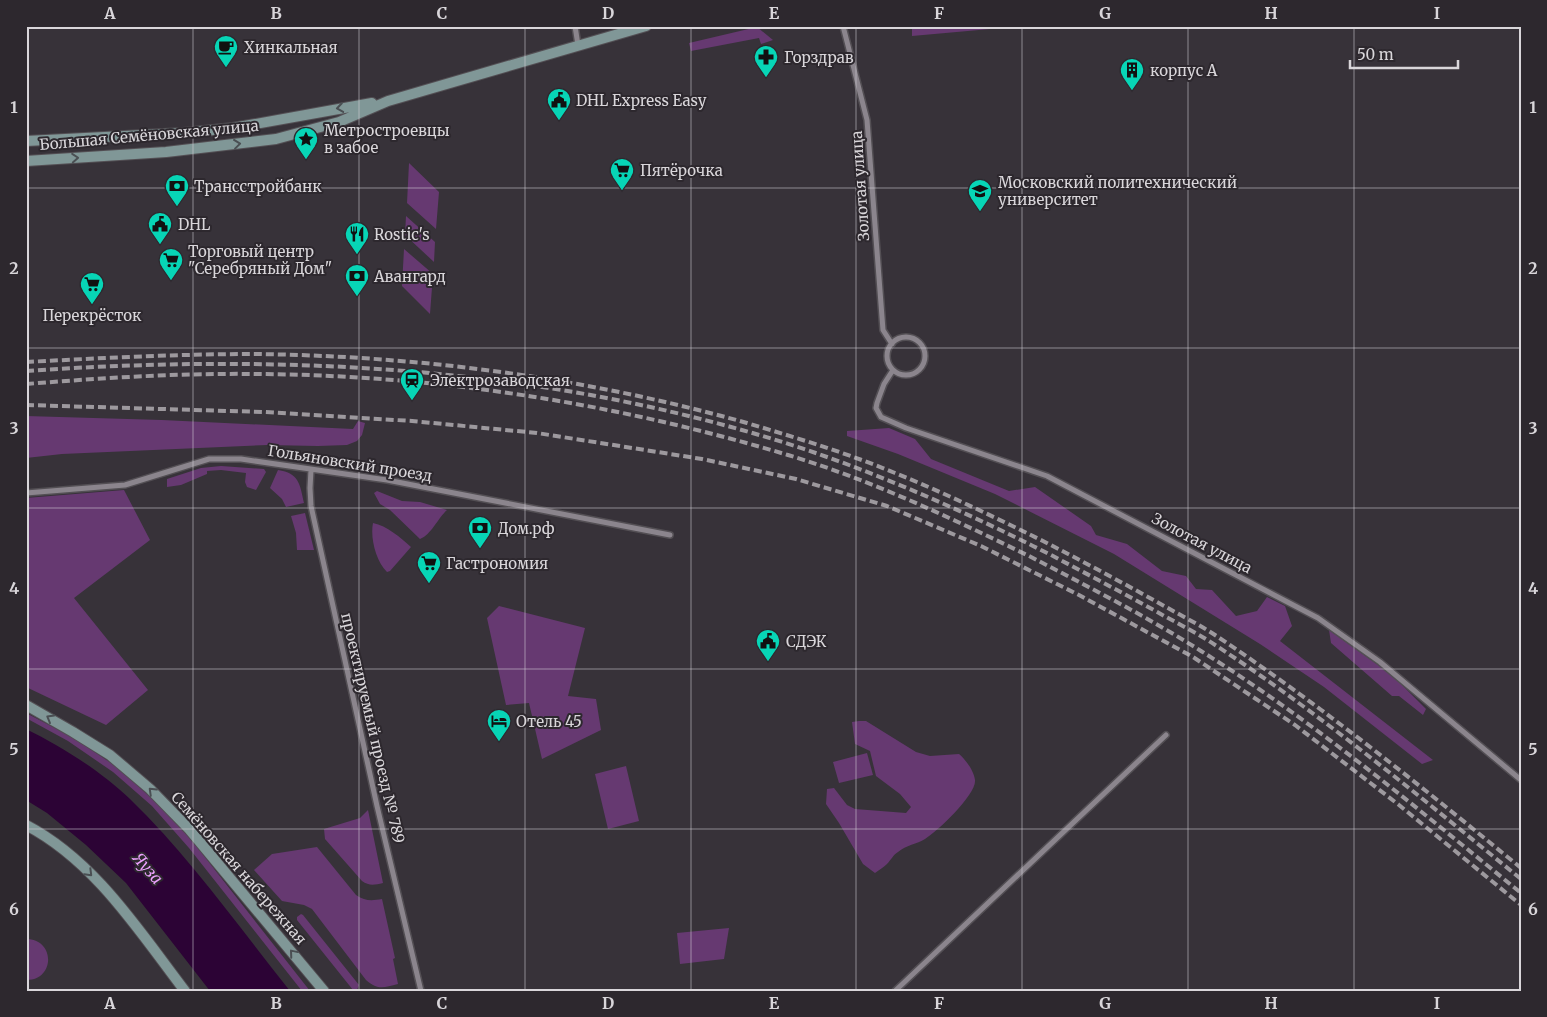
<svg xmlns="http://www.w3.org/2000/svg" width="1547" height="1017" viewBox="0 0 1547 1017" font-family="Merriweather,serif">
<rect width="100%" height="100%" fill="#373239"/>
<path fill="#663971" d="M912 26H1024L912 36Z
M757 27 773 40 761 44 759 38 691 51 689 43Z
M409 163 439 192 436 229 407 203Z
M406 216 435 242 434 262 405 235Z
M404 249 433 274 430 314 402 286Z
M26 416 162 420 353 429 358 421 365 423 362 435 357 441 347 445 318 446 267 445 62 454 26 458Z
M889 428 915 439 931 459 1009 491 1035 487 1091 526 1096 535 1127 544 1162 571 1186 576 1196 589 1212 590 1236 616 1257 611 1267 597 1285 606 1292 626 1280 641 1433 760 1422 764 1324 687 1260 644 1114 554 995 494 898 454 847 436V431Z
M221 466 264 469 266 472 256 490 247 487 245 482 246 473 221 470 207 471V474L181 485 167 487V479L201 468Z
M278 470C299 473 300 484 304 503L286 507 282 499 270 488Z
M124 490 150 540 74 598 148 690 106 725 26 687V498Z
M377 491 402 501 420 502 447 510C438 518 431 535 420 539L390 510 380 504 374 493Z
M305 513 314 550H297L296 533 291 516Z
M373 523C387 526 400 537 411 547L390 571 387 572C376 561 370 538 373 523Z
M499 606 585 628 568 696 596 699 601 730 542 759 529 703 506 705 487 618Z
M1329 630 1392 675 1426 709 1423 715 1399 696H1392L1331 643Z
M26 713 72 737 117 767 161 807 193 842 310 991H302L189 848 152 806 113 772 68 741 26 718Z
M859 721H866L916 752 930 756 959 754C966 760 974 771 975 780 977 794 937 832 925 839 917 844 906 845 898 852 893 855 891 860 887 864 884 867 879 870 875 873L863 864 839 823 826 804 827 789 834 788 847 805 855 809 906 813 911 807 900 794 876 776 870 751 855 744 852 722Z
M867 753 873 775 839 783 833 762Z
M626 766 639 821 608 829 595 774Z
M368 810 383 883C374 885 369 886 362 881L325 839 324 829 360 818Z
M317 847 356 895C365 901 371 901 382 899L395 958 393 959 398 984C384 987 379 991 366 980L312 909 304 905 282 901 254 870 272 854Z
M301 914 303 915 359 985 357 990H353L297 920V917Z
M729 928 724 959 680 964 677 933Z
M26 939C56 939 55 981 26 980Z"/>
<path fill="#2c0335" d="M26 729C61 746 102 772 130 799 188 855 239 927 290 991H210L126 883 86 845 47 813 26 800Z"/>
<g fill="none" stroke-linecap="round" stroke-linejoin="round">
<g stroke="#534f54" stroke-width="8">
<path id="minor" d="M575 26 578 45
M843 26 867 120 883 330 892 344
M887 356a19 19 0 1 1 38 0a19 19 0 1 1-38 0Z
M893 370 884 384 877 403 876 408 881 417 906 428 1047 476 1318 618 1380 662 1521 780
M311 470 310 488 311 506 377 806 421 991
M26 493 125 485 209 459H241L387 480 670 535
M895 991 1166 735"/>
</g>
<g stroke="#534f54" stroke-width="12">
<path id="secondary" d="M26 141 183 133 233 128 372 103
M26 161 166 152 276 139 339 122 388 101 646 26
M26 705 73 732 110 755 150 789 189 829 324 991
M26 825C95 861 139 931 185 991"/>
</g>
<use href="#minor" stroke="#8b858d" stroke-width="5"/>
<use href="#secondary" stroke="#809797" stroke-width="10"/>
<path stroke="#9d999e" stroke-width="4" stroke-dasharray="8 4" stroke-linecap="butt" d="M26 362C102 358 179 354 255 354 421 356 588 378 747 423 797 438 847 453 895 473 945 493 994 517 1043 541 1084 562 1125 584 1166 607 1182 616 1200 625 1215 635 1322 706 1422 787 1521 868
M26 371C286 353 546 366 795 446 883 475 968 513 1051 555 1087 574 1123 593 1159 613 1175 622 1193 631 1209 641 1319 712 1420 797 1521 879
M26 384C102 378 179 373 255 374 436 375 615 403 788 455 871 480 951 518 1029 556 1087 586 1146 616 1201 651 1315 722 1418 809 1521 893
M26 405 264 412 412 421 537 433 702 459 796 479 887 506 981 546 1079 595 1193 657 1295 725 1399 805 1521 905"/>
</g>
<defs><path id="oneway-chevron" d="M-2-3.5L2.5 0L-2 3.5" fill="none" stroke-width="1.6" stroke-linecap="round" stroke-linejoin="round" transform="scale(1.25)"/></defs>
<g stroke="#4a4f53">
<use href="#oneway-chevron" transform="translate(340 108) rotate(171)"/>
<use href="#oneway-chevron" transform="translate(237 144) rotate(-7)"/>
<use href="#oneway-chevron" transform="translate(75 158) rotate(-4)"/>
<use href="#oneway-chevron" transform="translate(50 718) rotate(-150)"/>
<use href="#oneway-chevron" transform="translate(152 791) rotate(-136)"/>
<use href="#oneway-chevron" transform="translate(89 873) rotate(45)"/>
<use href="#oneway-chevron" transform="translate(293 953) rotate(-130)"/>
</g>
<path fill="none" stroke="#d9d6da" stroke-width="1" stroke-opacity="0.55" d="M193 26V991M359 26V991M525 26V991M691 26V991M856 26V991M1022 26V991M1188 26V991M1354 26V991M26 188H1521M26 348H1521M26 508H1521M26 669H1521M26 829H1521"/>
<defs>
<g id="cafe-pin" transform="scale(1.25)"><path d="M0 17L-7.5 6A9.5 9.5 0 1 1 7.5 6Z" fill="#07d5b6" stroke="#2d282e"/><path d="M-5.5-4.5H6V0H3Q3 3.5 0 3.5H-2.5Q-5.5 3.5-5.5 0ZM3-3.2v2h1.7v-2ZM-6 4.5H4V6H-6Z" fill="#111"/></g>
<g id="pharmacy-pin" transform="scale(1.25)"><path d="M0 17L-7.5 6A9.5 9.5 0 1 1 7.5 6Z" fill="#07d5b6" stroke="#2d282e"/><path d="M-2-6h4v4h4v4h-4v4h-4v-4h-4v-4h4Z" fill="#111"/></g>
<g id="building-pin" transform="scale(1.25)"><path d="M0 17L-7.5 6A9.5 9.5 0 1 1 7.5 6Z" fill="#07d5b6" stroke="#2d282e"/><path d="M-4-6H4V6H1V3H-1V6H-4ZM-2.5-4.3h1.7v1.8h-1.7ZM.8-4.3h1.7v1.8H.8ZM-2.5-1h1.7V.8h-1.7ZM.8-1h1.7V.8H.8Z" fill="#111"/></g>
<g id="civic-pin" transform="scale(1.25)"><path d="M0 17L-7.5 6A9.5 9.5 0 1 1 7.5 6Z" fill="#07d5b6" stroke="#2d282e"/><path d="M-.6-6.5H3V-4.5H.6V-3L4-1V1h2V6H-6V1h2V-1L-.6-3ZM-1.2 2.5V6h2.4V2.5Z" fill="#111"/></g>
<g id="sight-pin" transform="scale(1.25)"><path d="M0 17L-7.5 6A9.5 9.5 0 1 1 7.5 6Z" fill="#07d5b6" stroke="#2d282e"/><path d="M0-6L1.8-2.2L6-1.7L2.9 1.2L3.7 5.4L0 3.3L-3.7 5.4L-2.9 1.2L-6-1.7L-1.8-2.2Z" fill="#111"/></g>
<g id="supermarket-pin" transform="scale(1.25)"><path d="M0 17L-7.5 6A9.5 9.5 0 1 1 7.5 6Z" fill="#07d5b6" stroke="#2d282e"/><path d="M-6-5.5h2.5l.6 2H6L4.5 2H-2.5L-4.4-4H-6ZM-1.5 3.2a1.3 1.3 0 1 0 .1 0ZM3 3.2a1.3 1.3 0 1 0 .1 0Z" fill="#111"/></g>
<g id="bank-pin" transform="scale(1.25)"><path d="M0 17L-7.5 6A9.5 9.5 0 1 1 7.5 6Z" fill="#07d5b6" stroke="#2d282e"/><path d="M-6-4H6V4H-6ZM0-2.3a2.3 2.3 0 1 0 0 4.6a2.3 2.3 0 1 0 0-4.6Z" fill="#111"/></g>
<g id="university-pin" transform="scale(1.25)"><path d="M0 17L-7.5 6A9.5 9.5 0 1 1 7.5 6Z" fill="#07d5b6" stroke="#2d282e"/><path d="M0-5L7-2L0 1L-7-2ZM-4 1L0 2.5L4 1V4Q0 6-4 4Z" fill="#111"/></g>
<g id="restaurant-pin" transform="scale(1.25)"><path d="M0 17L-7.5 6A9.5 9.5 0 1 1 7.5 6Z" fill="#07d5b6" stroke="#2d282e"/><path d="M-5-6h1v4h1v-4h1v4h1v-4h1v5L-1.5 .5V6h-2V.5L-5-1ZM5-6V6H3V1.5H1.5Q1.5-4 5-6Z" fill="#111"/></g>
<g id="station-pin" transform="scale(1.25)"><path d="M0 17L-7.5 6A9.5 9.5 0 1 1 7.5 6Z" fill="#07d5b6" stroke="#2d282e"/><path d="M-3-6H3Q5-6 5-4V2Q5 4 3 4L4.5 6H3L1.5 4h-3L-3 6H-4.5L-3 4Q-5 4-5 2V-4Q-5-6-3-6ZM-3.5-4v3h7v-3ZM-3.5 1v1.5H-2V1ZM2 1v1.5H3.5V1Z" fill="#111"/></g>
<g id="hotel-pin" transform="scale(1.25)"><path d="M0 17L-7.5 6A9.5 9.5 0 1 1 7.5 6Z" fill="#07d5b6" stroke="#2d282e"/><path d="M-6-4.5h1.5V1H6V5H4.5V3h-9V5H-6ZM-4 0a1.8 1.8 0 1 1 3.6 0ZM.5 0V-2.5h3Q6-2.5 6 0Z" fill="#111"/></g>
</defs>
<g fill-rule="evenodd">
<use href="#cafe-pin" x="226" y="47"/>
<use href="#pharmacy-pin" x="766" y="57"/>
<use href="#building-pin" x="1132" y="70"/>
<use href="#civic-pin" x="559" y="100"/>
<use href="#sight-pin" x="306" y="139"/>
<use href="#supermarket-pin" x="622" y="170"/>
<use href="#bank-pin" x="177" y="186"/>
<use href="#university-pin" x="980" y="191"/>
<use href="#civic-pin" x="160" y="224"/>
<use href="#restaurant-pin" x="357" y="234"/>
<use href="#supermarket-pin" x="171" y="260"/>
<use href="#bank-pin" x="357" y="276"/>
<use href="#supermarket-pin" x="92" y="284"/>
<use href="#station-pin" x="412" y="380"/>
<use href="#bank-pin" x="480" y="528"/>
<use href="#supermarket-pin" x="429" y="563"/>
<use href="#civic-pin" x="768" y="641"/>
<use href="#hotel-pin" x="499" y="721"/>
</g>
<g text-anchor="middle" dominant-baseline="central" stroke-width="4" stroke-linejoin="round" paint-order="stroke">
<g font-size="15" fill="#d9d6da" stroke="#2d282e" text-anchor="start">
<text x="244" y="47">Хинкальная</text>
<text x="784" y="57">Горздрав</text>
<text x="1150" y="70">корпус А</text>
<text x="576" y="100">DHL Express Easy</text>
<text x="324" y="130">Метростроевцы<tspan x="324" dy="17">в забое</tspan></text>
<text x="640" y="170">Пятёрочка</text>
<text x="998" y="182">Московский политехнический<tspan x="998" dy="17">университет</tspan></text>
<text x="194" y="186">Трансстройбанк</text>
<text x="178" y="224">DHL</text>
<text x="374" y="234">Rostic's</text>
<text x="188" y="251">Торговый центр<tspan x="188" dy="17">"Серебряный Дом"</tspan></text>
<text x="374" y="276">Авангард</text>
<text x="92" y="315" text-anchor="middle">Перекрёсток</text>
<text x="430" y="380">Электрозаводская</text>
<text x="498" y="528">Дом.рф</text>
<text x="446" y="563">Гастрономия</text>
<text x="786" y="641">СДЭК</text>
<text x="516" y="721">Отель 45</text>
</g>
<g font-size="15" fill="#d9d6da" stroke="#2d282e">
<text transform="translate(149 135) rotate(-5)">Большая Семёновская улица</text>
<text transform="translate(860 186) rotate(-94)">Золотая улица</text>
<text transform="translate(350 463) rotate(9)">Гольяновский проезд</text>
<text transform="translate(1202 543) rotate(28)">Золотая улица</text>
<text transform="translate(373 728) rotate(77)">проектируемый проезд № 789</text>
<text transform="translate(239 868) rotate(49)">Семёновская набережная</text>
</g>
<g font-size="16" font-style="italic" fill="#eca0fe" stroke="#2d282e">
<text transform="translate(148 868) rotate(49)">Яуза</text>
</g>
</g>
<rect width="1547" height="1017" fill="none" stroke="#2d282e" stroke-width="55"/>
<path d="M1350 60v8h108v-8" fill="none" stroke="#d9d6da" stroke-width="2.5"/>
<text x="1357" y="60" font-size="15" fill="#d9d6da" stroke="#2d282e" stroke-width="4" paint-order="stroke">50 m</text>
<rect x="28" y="28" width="1492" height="962" fill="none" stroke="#d9d6da" stroke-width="2"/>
<g font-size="16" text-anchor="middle" font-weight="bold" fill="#d9d6da">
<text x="110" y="19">A</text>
<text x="276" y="19">B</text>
<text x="442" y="19">C</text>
<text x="608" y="19">D</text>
<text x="774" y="19">E</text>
<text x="939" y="19">F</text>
<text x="1105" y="19">G</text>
<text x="1271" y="19">H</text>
<text x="1437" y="19">I</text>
<text x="14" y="113">1</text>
<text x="1533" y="113">1</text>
<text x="14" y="274">2</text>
<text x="1533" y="274">2</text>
<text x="14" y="434">3</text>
<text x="1533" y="434">3</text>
<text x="14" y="594">4</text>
<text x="1533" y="594">4</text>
<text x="14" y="755">5</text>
<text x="1533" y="755">5</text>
<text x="14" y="915">6</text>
<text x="1533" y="915">6</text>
<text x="110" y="1009">A</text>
<text x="276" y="1009">B</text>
<text x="442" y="1009">C</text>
<text x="608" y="1009">D</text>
<text x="774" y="1009">E</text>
<text x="939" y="1009">F</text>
<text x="1105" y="1009">G</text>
<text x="1271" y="1009">H</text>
<text x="1437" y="1009">I</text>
</g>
</svg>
